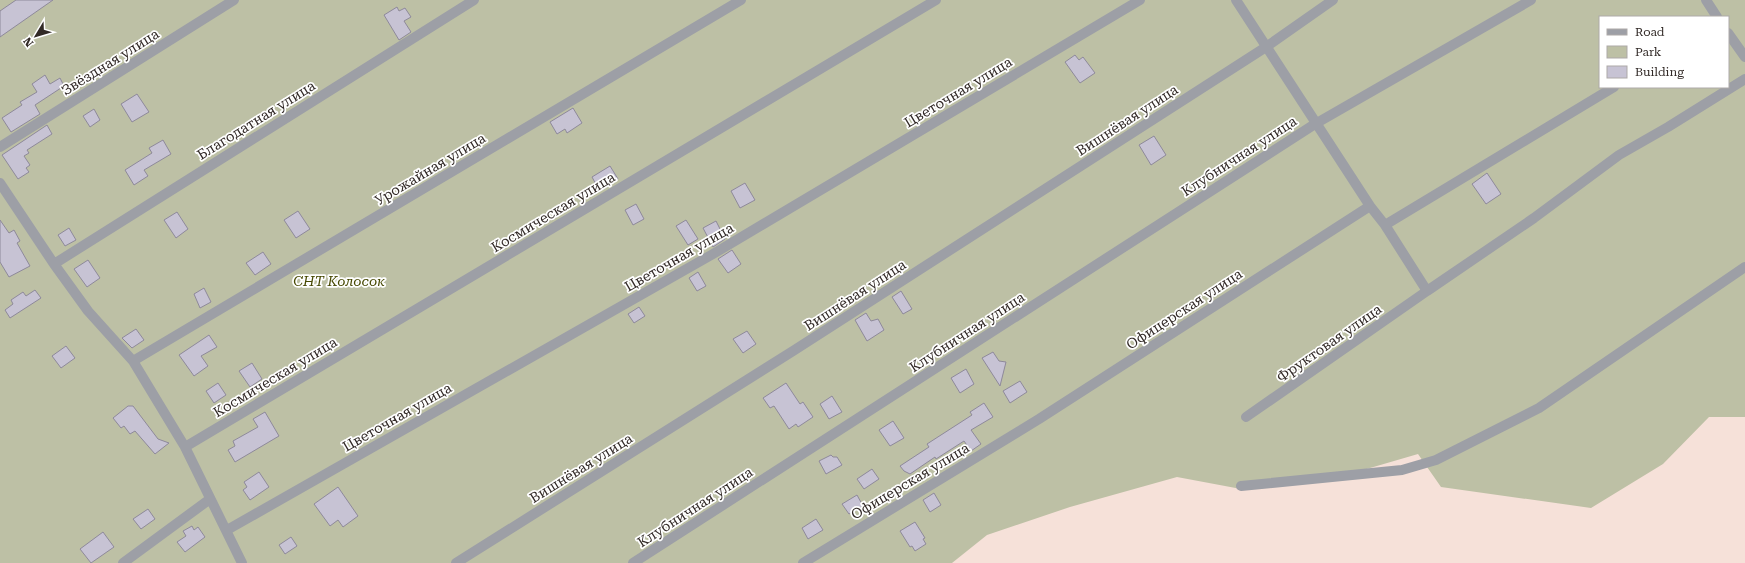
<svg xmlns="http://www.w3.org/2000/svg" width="1745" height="563" viewBox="0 0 1745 563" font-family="'Roboto Serif',serif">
<rect width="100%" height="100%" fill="#f6e1d9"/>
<path fill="#bdc0a5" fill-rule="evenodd" d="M0 0H1745V417H1709L1663 464 1591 508 1441 487 1418 454 1322 482 1241 489 1177 477 1070 507 987 535 952 563H0ZM1600 17H1728V87H1600Z"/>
<path fill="#c7c3d4" stroke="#8e899a" d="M16 0H53L0 37V11Z
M397 7 399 11 405 8 411 17 404 21 411 32 399 40 384 15Z
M1075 55 1079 60 1083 57 1095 73 1080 83 1065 62Z
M45 75 50 84 60 78 64 86 35 105 40 114 11 132 2 118 22 105 20 102 37 92 32 84Z
M137 94 149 112 132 122 121 104Z
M573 108 582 123 567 133 565 129 557 134 550 122Z
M94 109 100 120 90 127 83 116Z
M47 125 52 134 27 150 29 153 24 156 30 165 26 168 29 172 18 179 2 155Z
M1154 136 1166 155 1151 165 1139 145Z
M163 140 171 154 144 170 148 176 134 185 125 170 152 153 149 148Z
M610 166 618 179 599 190 592 177Z
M1487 173 1501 194 1486 204 1472 184Z
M745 183 755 200 740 208 731 191Z
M636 204 644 219 633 225 625 210Z
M298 211 310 229 296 238 284 220Z
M177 212 188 229 176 238 164 220Z
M0 220 9 233 14 230 20 241 17 243 30 266 9 277 0 262Z
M686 220 698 239 688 245 676 226Z
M716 221 725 239 713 247 703 228Z
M69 228 76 240 65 246 58 235Z
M732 250 741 264 728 273 718 259Z
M263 252 271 264 255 275 246 263Z
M88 260 100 278 87 287 74 269Z
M698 272 706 286 697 291 689 278Z
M204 288 211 302 200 308 194 294Z
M35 290 41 298 10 318 5 310 13 304 11 300 23 292 26 296Z
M901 291 912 309 903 314 892 297Z
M639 307 645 316 634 323 628 314Z
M866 313 871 321 878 319 884 330 867 341 855 320Z
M136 329 144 340 132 348 122 338Z
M747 331 756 344 743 353 733 339Z
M209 335 217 347 201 356 208 366 194 376 179 355Z
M66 346 75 358 61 368 52 356Z
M993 352 999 361 1006 362 1000 386 982 358Z
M252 363 262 379 250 387 239 371Z
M966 369 974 384 960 393 951 378Z
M1020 381 1027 392 1010 403 1003 391Z
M218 383 226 395 214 403 206 391Z
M786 383 800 404 803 402 813 417 798 427 796 424 789 429 774 406 770 408 763 398Z
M832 396 842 412 829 419 820 404Z
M984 403 993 417 971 430 981 444 971 451 964 441 936 459 935 457 910 474 904 471 900 466 929 447 927 444 972 415 970 412Z
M128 406H133L158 439 169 443 155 454 135 431 130 434 124 426 121 428 113 418Z
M265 412 279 436 235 462 228 450 235 446 233 441 258 427 253 419Z
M893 421 904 438 890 446 879 430Z
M831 455 833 457H837L842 465 826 474 819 461Z
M872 469 879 479 864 489 857 479Z
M259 472 269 487 250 500 243 490 247 487 244 482Z
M338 487 358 516 343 527 338 520 330 526 314 504Z
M934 493 941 505 930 512 923 500Z
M857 495 863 506 849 514 842 504Z
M148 509 155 519 141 529 133 519Z
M816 519 823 530 808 539 802 528Z
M915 522 925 538 923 539 926 544 915 551 912 546 910 547 900 531Z
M192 526 194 530 198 527 205 537 185 552 177 542 186 536 183 531Z
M103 532 114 547 91 563 80 549Z
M291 537 297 546 285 554 279 545Z"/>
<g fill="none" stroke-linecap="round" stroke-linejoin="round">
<path stroke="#9d9fa6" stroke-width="10" d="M1706 0 1717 17
M1728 33 1745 57
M0 147 234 0
M0 183 54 264 88 311 133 361 185 447 242 563
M1370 206 1385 225 1614 87
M1385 225 1427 291 1534 218 1619 155 1668 127 1745 79
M54 264 474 0
M133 361 741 0
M1246 417 1427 291
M185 447 936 0
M1241 486 1402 470 1436 460 1539 408 1745 267
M227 530 713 254 1140 0
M123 563 210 499
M456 563 793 351 1266 47 1333 0
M633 563 1315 124 1531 0
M803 563 1039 419 1370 206 1236 0"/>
</g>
<g text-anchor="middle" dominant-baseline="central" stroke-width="3.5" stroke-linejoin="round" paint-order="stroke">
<g font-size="14" fill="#312926" stroke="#fff">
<text transform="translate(110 62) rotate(-32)">Звёздная улица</text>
<text transform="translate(958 92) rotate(-31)">Цветочная улица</text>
<text transform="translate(256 120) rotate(-32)">Благодатная улица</text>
<text transform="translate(1127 120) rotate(-33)">Вишнёвая улица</text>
<text transform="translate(1239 156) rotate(-33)">Клубничная улица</text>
<text transform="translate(430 169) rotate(-31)">Урожайная улица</text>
<text transform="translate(553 212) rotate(-31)">Космическая улица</text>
<text transform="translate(679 257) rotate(-30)">Цветочная улица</text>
<text transform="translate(855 295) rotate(-33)">Вишнёвая улица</text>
<text transform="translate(1184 309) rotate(-33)">Офицерская улица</text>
<text transform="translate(967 332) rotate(-33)">Клубничная улица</text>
<text transform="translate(1329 343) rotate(-35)">Фруктовая улица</text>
<text transform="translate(275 377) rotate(-31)">Космическая улица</text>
<text transform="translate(397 417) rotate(-30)">Цветочная улица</text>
<text transform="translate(581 468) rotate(-32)">Вишнёвая улица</text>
<text transform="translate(910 481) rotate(-31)">Офицерская улица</text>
<text transform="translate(695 507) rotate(-33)">Клубничная улица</text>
</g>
<g font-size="14" font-style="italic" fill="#474903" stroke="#fff">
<text x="339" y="281">СНТ Колосок</text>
</g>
</g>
<rect x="1599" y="16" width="130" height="72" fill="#ffffff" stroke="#ada9a8"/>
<rect x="1607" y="29" width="20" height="6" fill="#9d9fa6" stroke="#ada9a8"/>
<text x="1635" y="36" font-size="12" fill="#312926">Road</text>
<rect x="1607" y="46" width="20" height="12" fill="#bdc0a5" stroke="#ada9a8"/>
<text x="1635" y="56" font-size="12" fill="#312926">Park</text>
<rect x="1607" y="66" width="20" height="12" fill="#c7c3d4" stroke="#ada9a8"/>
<text x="1635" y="76" font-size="12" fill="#312926">Building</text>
<g transform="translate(36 36) rotate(232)" stroke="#ffffff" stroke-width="3" paint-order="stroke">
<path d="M0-3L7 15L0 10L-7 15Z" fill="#312926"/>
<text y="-6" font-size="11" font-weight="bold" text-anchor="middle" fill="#312926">N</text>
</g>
</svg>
